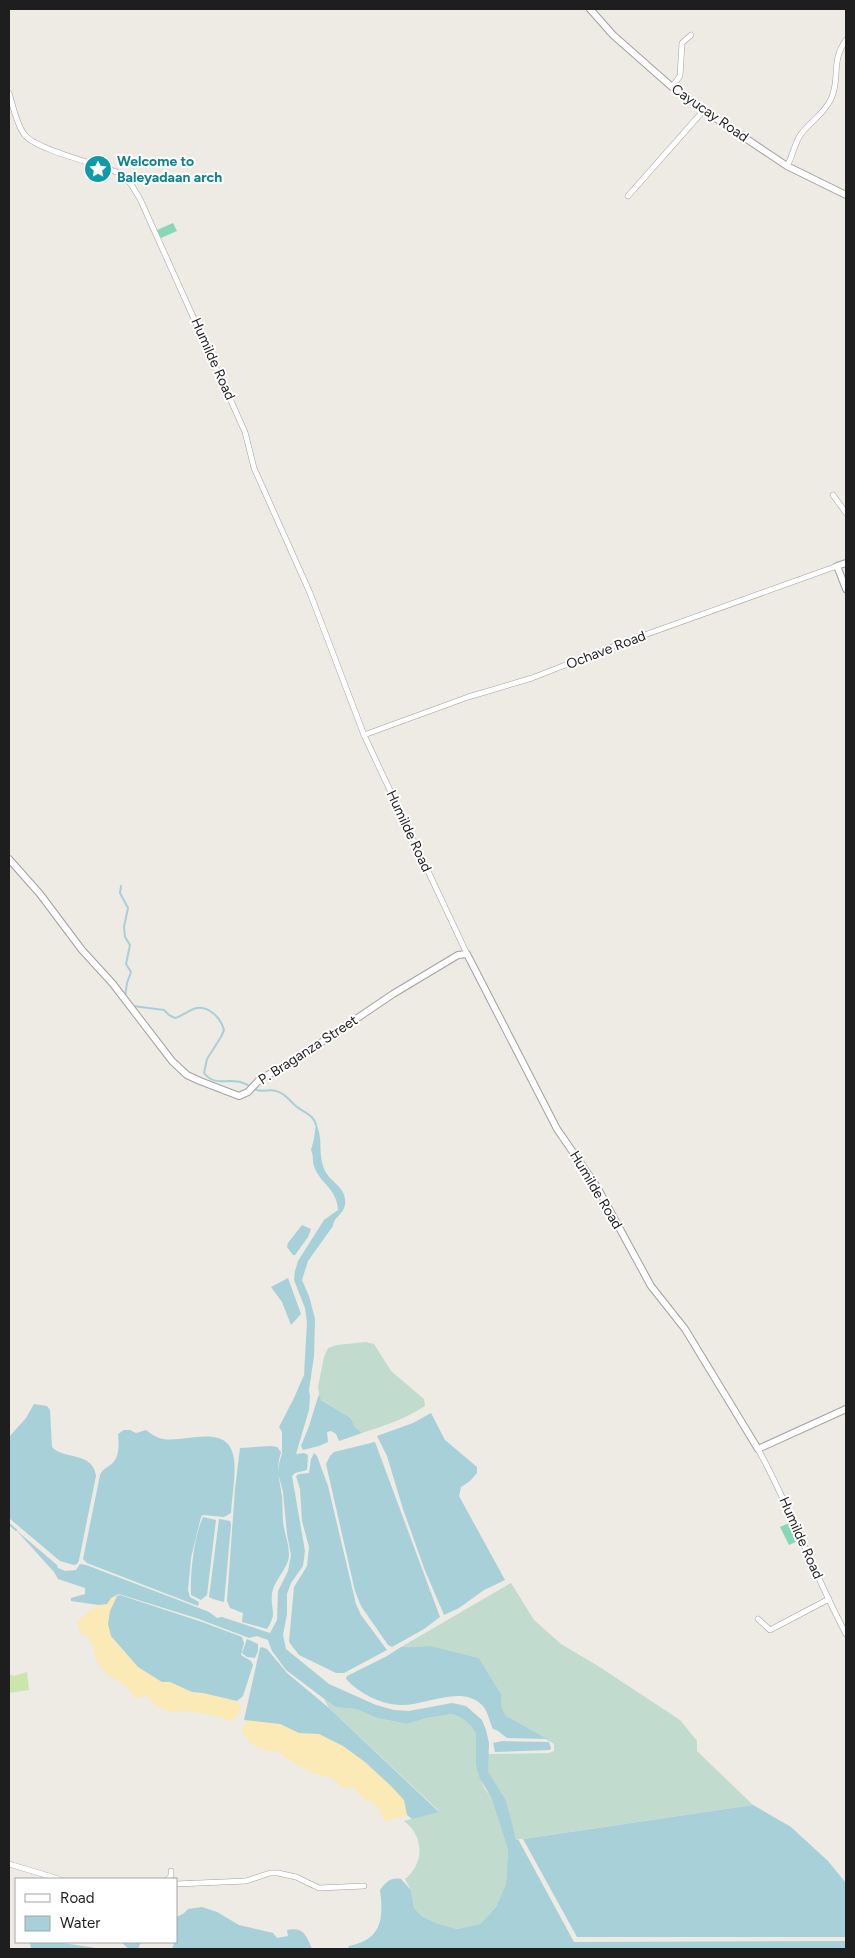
<svg xmlns="http://www.w3.org/2000/svg" width="855" height="1958" viewBox="0 0 855 1958" font-family="Figtree,sans-serif">
<rect width="100%" height="100%" fill="#eeeae4"/>
<path fill="#cbe6ad" d="M27 1672 29 1690 9 1693V1674L14 1676Z"/>
<path fill="#c2dbcf" d="M366 1342 374 1344 391 1371 424 1399 425 1406C405 1419 384 1426 362 1433L354 1426 351 1418 320 1399 318 1387 324 1357 328 1348 337 1345Z
M511 1583 534 1620 561 1644 598 1666 680 1720 697 1741V1751L753 1805 515 1840 506 1800 488 1771 487 1754 549 1753 554 1751V1744L506 1716 502 1708 501 1694 479 1658 430 1646 401 1647Z
M324 1699 335 1707 356 1709 377 1718 407 1724 427 1718 452 1714 462 1718 471 1726 476 1734V1766L484 1788 491 1797 508 1850 506 1884 496 1907 480 1924 457 1929 436 1923 423 1917 414 1908 411 1890 405 1879C425 1863 424 1836 404 1821L439 1811 329 1708Z"/>
<path fill="#fbe9b6" d="M117 1596 110 1611 111 1636 138 1667 162 1682H170L192 1692 203 1693 237 1701 241 1707 238 1715 232 1720 227 1721 219 1716 185 1711 170 1712 154 1704 147 1696 135 1698C126 1683 119 1682 106 1673 99 1668 97 1659 93 1653L95 1649 88 1636 80 1633 77 1622 94 1607 107 1604 108 1600Z
M246 1721H258L280 1724 299 1733 319 1734 343 1746 365 1762 390 1785 404 1800 407 1815 385 1821 379 1808 371 1801 365 1800 353 1787 343 1788 332 1778 313 1773 292 1762 278 1751C262 1752 249 1746 242 1730Z"/>
<path fill="#87d9b5" d="M173 223 177 231 161 238 157 230Z
M789 1523 798 1541 789 1545 780 1527Z"/>
<path fill="#a7d0d9" d="M316 1123C324 1141 317 1152 325 1171 330 1181 344 1187 345 1199 347 1214 334 1215 333 1226L308 1261 302 1280 309 1296 315 1319 314 1356 309 1390 310 1396 309 1410 296 1454 304 1453 308 1455 307 1470 295 1473 292 1476 305 1551 303 1566 291 1583 287 1594V1614L283 1635 286 1649 329 1684 376 1705 394 1710 409 1711 452 1703 466 1706 482 1720 486 1730 489 1743 488 1771 506 1800 516 1840 753 1805 791 1827 828 1861 846 1883V1949H348L349 1946C381 1940 384 1920 380 1890 386 1882 391 1877 401 1879L411 1890 414 1908 423 1917 436 1923 457 1929 480 1924 496 1907 506 1884 508 1850 491 1797 480 1779 476 1766V1734L471 1726 462 1718 452 1714 427 1718 407 1724 377 1718 356 1709 335 1707 286 1670 272 1651 268 1640 257 1636 249 1638 199 1619 119 1594 111 1598 107 1604 99 1605 71 1601V1598L85 1594V1588L58 1579 54 1572 16 1530 57 1565 58 1568 65 1571 76 1570 80 1564 86 1565 181 1601 209 1612 217 1618 222 1617 270 1633 277 1620 278 1591 288 1571 291 1555 287 1534 283 1492 278 1473 279 1464 282 1453V1432L279 1427 294 1398 304 1375 307 1322 305 1308 294 1280 295 1271 298 1261 324 1220 338 1210C337 1188 320 1184 314 1166 312 1160 314 1156 311 1150L314 1139Z
M302 1225 311 1229 308 1237 295 1255H293L287 1247 288 1243Z
M288 1278 301 1314 291 1325 282 1302 271 1287Z
M319 1394 321 1400 351 1418 354 1426 362 1433 339 1441 336 1434 331 1431 327 1432 328 1442 319 1446 303 1450 301 1446 309 1426Z
M34 1404 47 1406 50 1410 52 1447C63 1460 93 1451 96 1476L79 1560 77 1564 74 1565 60 1561 9 1518V1437L26 1418Z
M431 1413 445 1440 477 1467V1473L470 1481 461 1487 459 1496 505 1580 484 1590 459 1608 444 1615 424 1568 403 1509 387 1456 377 1436 413 1423Z
M124 1430H130L136 1433 146 1430C151 1434 157 1438 163 1439 186 1443 229 1422 234 1459 236 1476 232 1496 231 1513L224 1517 203 1515 201 1517 191 1558 188 1590 190 1597 199 1602 198 1606 87 1563 83 1559 100 1475C103 1469 105 1469 109 1466 120 1459 119 1446 118 1434Z
M375 1442 440 1617 424 1629 392 1647 388 1645 361 1606 355 1591 326 1464 330 1456 334 1452Z
M271 1446 277 1447 281 1452C275 1472 280 1479 282 1497 283 1508 282 1518 284 1528 286 1537 289 1546 289 1555 289 1567 275 1579 272 1593 270 1610 278 1612 267 1629L242 1622 243 1613 230 1608 227 1601 235 1489 240 1448Z
M314 1453 317 1456 328 1486 356 1604 361 1615 387 1650 344 1673H336L299 1655 289 1642 294 1587 307 1566 309 1547 302 1521 300 1489 296 1476 299 1474 309 1473 311 1459Z
M203 1517 216 1520 207 1595 201 1600 191 1595C190 1573 194 1537 203 1517Z
M219 1519 230 1521 231 1525 224 1602 213 1599 209 1597Z
M120 1595 205 1623 242 1637 244 1643 241 1655 251 1661 253 1665 243 1696 237 1701 203 1693 192 1692 170 1682H162L138 1667 111 1636 108 1624 110 1611 117 1596Z
M247 1639 258 1644V1651L255 1658 247 1657 242 1653Z
M431 1646 479 1658 501 1694 502 1708 506 1716 547 1739 507 1738 498 1731 493 1729C489 1721 488 1711 482 1705 461 1684 425 1706 400 1705 380 1704 360 1694 346 1679L347 1676 387 1656 401 1647Z
M262 1647 267 1649 287 1673 329 1708 439 1812 412 1819 407 1815 404 1800 390 1785 365 1762 343 1746 319 1734 299 1733 280 1724 244 1720 260 1648Z
M502 1741 549 1742 551 1748 550 1750 495 1752 493 1743Z
M202 1907 217 1912 239 1925 273 1933 277 1938 288 1936 287 1930C304 1927 306 1935 312 1949H129L122 1943 113 1942H176V1917L183 1914 188 1909Z
M30 1942H56L103 1949H31Z"/>
<path fill="#eeeae4" d="M518 1839H523L577 1937H846V1941L574 1942Z
M141 1942H168L174 1943 172 1949H138Z"/>
<g fill="none" stroke-linecap="round" stroke-linejoin="round">
<path stroke="#a7d0d9" stroke-width="2" d="M121 886 120 893 128 908 124 927 125 937 130 945 126 964 131 972 127 983 125 996
M133 1006 164 1010 169 1015 175 1018C183 1016 190 1009 197 1008 210 1006 221 1019 224 1030L221 1037 207 1059 204 1073C216 1088 228 1077 243 1083 248 1084 252 1088 257 1090 263 1092 270 1089 276 1091 286 1093 290 1102 297 1107 305 1113 314 1115 316 1125
M9 1524 16 1530"/>
<g stroke="#a2a2a2" stroke-width="6">
<path id="minor" d="M672 87 680 76 682 43 691 35
M9 93C13 106 16 123 24 134 35 150 100 164 121 174L131 184 140 199 245 432 254 468 310 593 364 735 467 954
M787 166C793 156 794 144 801 134 811 121 824 114 831 99 841 77 830 63 846 40
M628 196 704 110
M833 495 846 513
M364 735 468 697 532 678 614 646 837 566
M758 1449C791 1509 814 1574 846 1634
M758 1619 770 1630 829 1599
M9 1864 59 1879
M168 1879 171 1876V1871
M176 1884 246 1881 270 1873H278L296 1877 319 1888 364 1886"/>
</g>
<g stroke="#a2a2a2" stroke-width="8">
<path id="tertiary" d="M590 9 613 35 672 87 699 107 787 166 846 195
M846 563 837 566 846 589
M9 859 40 894 82 950 113 984 172 1061 187 1075 200 1081 239 1096 248 1092 260 1079 291 1063 393 994 458 955 467 954 557 1129 597 1187 651 1286 685 1329 758 1449 846 1409"/>
</g>
<use href="#minor" stroke="#fff" stroke-width="5"/>
<use href="#tertiary" stroke="#fff" stroke-width="6"/>
</g>
<defs>
<g id="sight-disc" transform="scale(1.4375)"><circle r="9.5" fill="#0f9aa8" stroke="#fff"/><path d="M0-6L1.8-2.2L6-1.7L2.9 1.2L3.7 5.4L0 3.3L-3.7 5.4L-2.9 1.2L-6-1.7L-1.8-2.2Z" fill="#fff"/></g>
</defs>
<g fill-rule="evenodd">
<use href="#sight-disc" x="98" y="169"/>
</g>
<g text-anchor="middle" dominant-baseline="central" stroke-width="4" stroke-linejoin="round" paint-order="stroke">
<g font-size="14" fill="#1e1e1e" stroke="#fff">
<text transform="translate(710 113) rotate(35)">Cayucay Road</text>
<text transform="translate(213 359) rotate(66)">Humilde Road</text>
<text transform="translate(606 650) rotate(-21)">Ochave Road</text>
<text transform="translate(409 831) rotate(65)">Humilde Road</text>
<text transform="translate(308 1050) rotate(-33)">P. Braganza Street</text>
<text transform="translate(596 1190) rotate(59)">Humilde Road</text>
<text transform="translate(801 1538) rotate(66)">Humilde Road</text>
</g>
<g font-size="14" font-weight="bold" fill="#0d838f" stroke="#fff" text-anchor="start">
<text x="117" y="161">Welcome to<tspan x="117" dy="16">Baleyadaan arch</tspan></text>
</g>
</g>
<rect width="855" height="1958" fill="none" stroke="#1e1e1e" stroke-width="20"/>
<rect x="15" y="1878" width="162" height="65" fill="#ffffff" stroke="#a5a5a5"/>
<rect x="25" y="1894" width="25" height="8" fill="#ffffff" stroke="#a5a5a5"/>
<text x="60" y="1903" font-size="15" fill="#1e1e1e">Road</text>
<rect x="25" y="1916" width="25" height="15" fill="#a7d0d9" stroke="#a5a5a5"/>
<text x="60" y="1928" font-size="15" fill="#1e1e1e">Water</text>
</svg>
